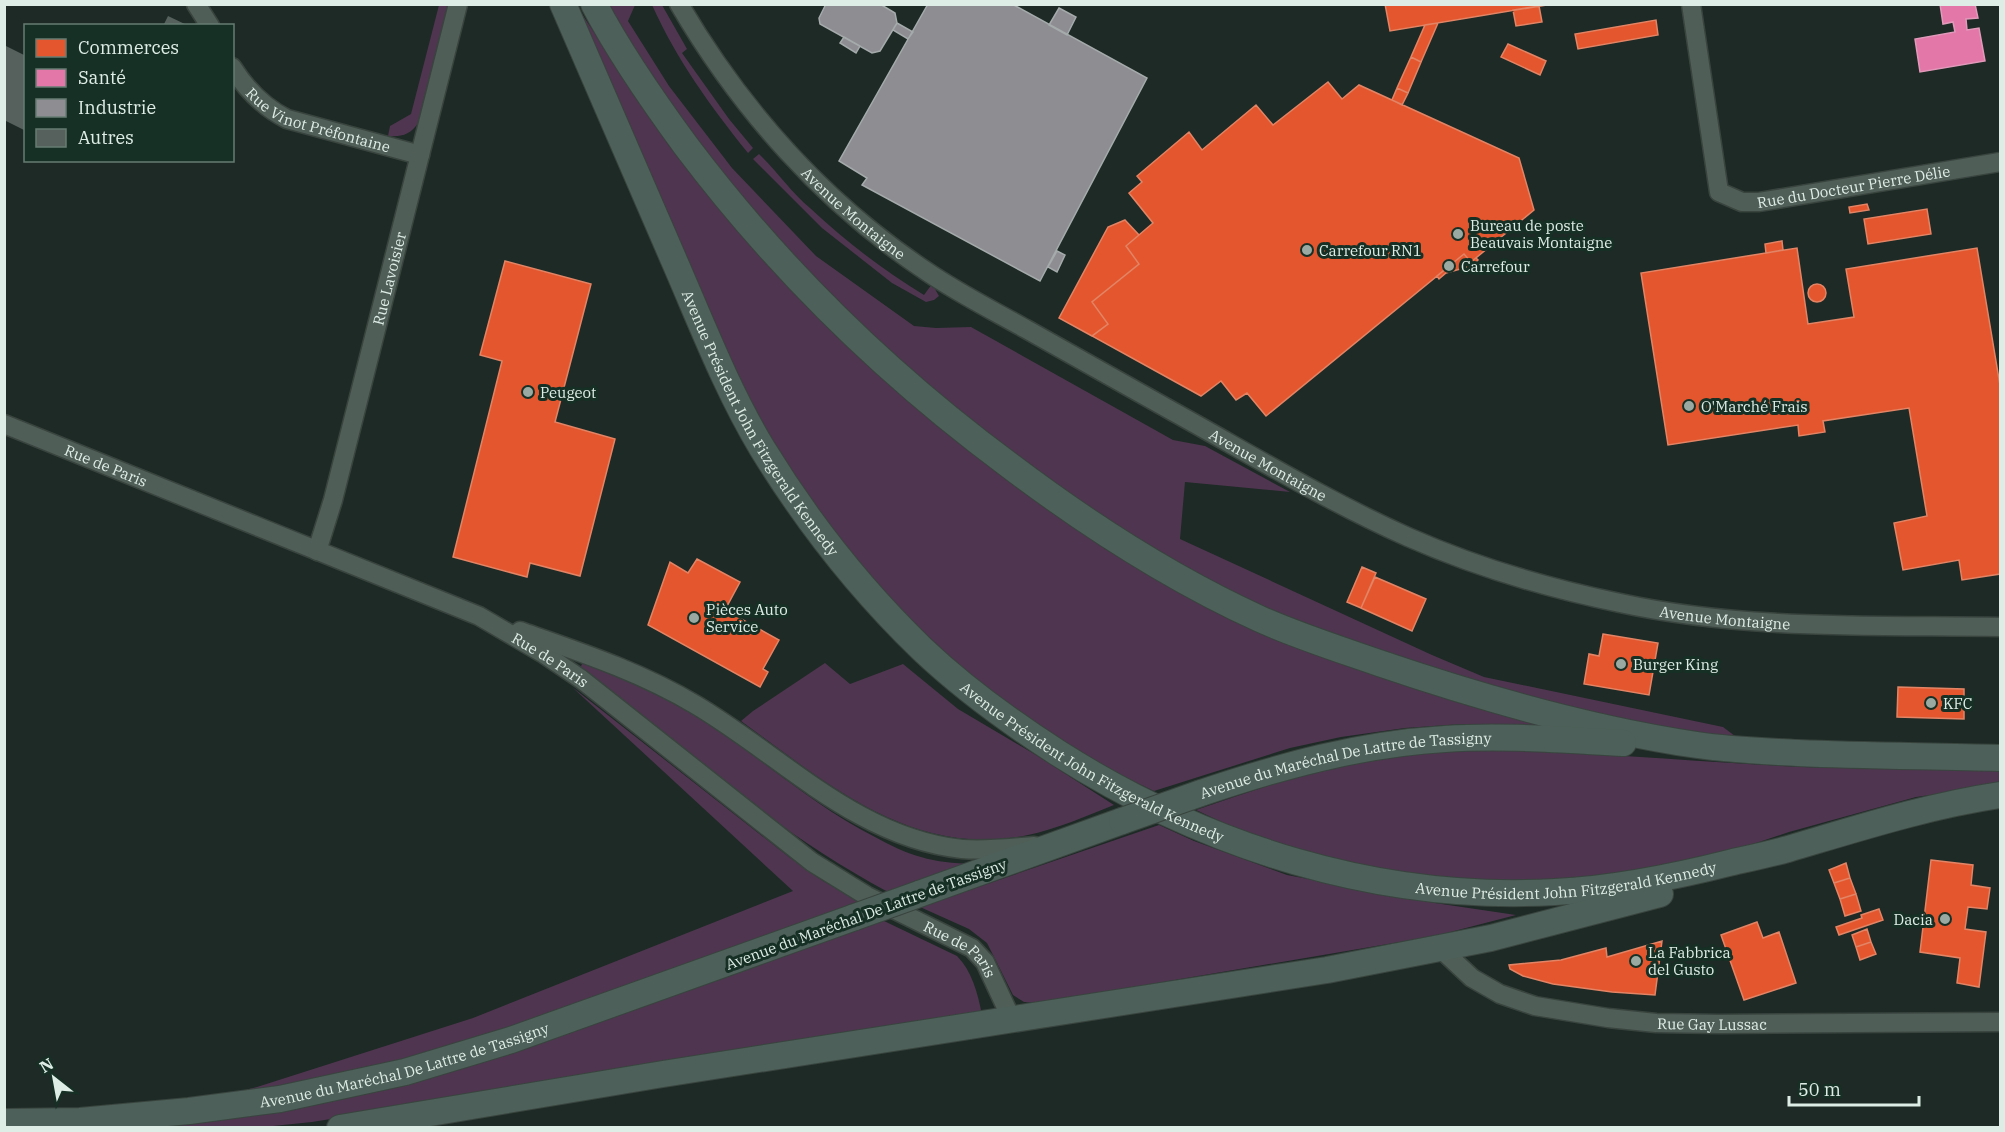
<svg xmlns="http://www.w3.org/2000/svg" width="2005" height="1132" viewBox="0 0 2005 1132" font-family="'IBM Plex Serif',serif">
<rect width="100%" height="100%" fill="#1d2a25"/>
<path fill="#4f354f" d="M439 5H449L419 122C410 135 402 137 388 136L390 126 411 114Z
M576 5 669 146 766 263 812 311 869 367 949 435 1020 490 1107 550 1181 592 1580 734 1463 724 1405 728 1341 737 1290 748 1154 791C1128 778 1100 767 1076 752 975 688 881 600 812 503 786 467 765 428 743 390Z
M607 5H635L628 21 669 86 732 168 816 256 914 326 936 328 971 327 1173 440 1205 446 1290 492 1185 482 1180 539 1432 655 1484 677 1723 727 1739 739 1688 732 1595 715 1458 679 1265 608 1138 543 1066 493 937 396 805 270 709 158 661 92Z
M652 5H662L687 49 682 53 729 119 753 148 748 153C709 104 678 62 652 5Z
M759 154C777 171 791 192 810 208 845 241 883 270 924 295L932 284 939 296 934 300 926 302 892 283 822 228 753 159Z
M583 661C629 682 676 701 717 729 770 766 818 808 875 837 890 845 905 853 921 857 937 862 954 863 971 864L888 892C776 832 680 747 580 669Z
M825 663 850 684 903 664 958 709 1036 755 1114 805C1086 816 1057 829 1028 835 912 859 828 784 741 721L753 711Z
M572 687 789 857 823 881 859 901 692 964 488 1036 384 1067 214 1098 257 1087 473 1018 793 891Z
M1476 750C1586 751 1695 762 1804 767 1870 770 1935 766 2000 768V785L1916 797 1789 832 1720 855 1624 875 1515 883 1449 880 1339 864 1241 831 1196 810C1251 791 1306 772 1362 760 1400 752 1439 752 1476 750Z
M1159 825 1194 841 1287 875 1435 903 1516 915 1435 936 1039 1003 1024 1002 1013 995 987 943 969 929 920 907Z
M882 920 957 956C972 971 978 994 982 1015L312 1122 254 1128H124L254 1111Z"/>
<path fill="#e4572e" stroke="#e28465" stroke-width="1.5" d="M1385 4H1546V5L1390 31Z
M1539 6 1542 22 1516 26 1513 10Z
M1656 20 1658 35 1578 49 1575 34Z
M1438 23 1421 62 1411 57 1425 25Z
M1508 44 1546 61 1540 75 1501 57Z
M1411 57 1421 62 1408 93 1397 88Z
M1328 82 1342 99 1359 85 1519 158 1534 210 1471 262 1464 254 1266 416 1247 393 1236 400 1221 381 1201 396 1092 336 1108 324 1092 302 1139 264 1126 246 1153 223 1129 193 1142 182 1137 176 1189 132 1202 150 1256 105 1273 125Z
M1397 88 1408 93 1402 105 1392 100Z
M1867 204 1869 210 1850 213 1849 207Z
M1927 209 1931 234 1868 244 1864 219Z
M1125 220 1139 235 1126 246 1139 264 1092 302 1108 324 1092 336 1059 318 1108 227Z
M1782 241 1783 250 1766 253 1765 244Z
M1797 248 1808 324 1854 317 1846 269 1977 248 2000 385V574L1962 580 1959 560 1903 570 1894 523 1927 516 1909 408 1823 421 1825 432 1799 436 1798 425 1668 445 1641 273Z
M1464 254 1471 262 1476 258 1478 260 1471 266 1446 273 1439 279 1437 276Z
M505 261 591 284 555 422 615 439 580 576 530 563 527 577 453 557 502 361 480 355Z
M1808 293a9 9 0 1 1 18 0a9 9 0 1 1-18 0Z
M697 559 740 582 725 610 779 640 763 669 768 672 760 687 648 625 670 562 688 573Z
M1362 567 1376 573 1361 608 1347 602Z
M1375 577 1426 599 1412 631 1361 608Z
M1603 634 1658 643 1649 695 1584 684 1589 654 1599 656Z
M1898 687 1964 689V719L1897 717Z
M1931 860 1973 865 1971 885 1990 888 1987 909 1968 907 1965 929 1986 932 1979 987 1957 983 1960 958 1920 952Z
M1846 863 1850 878 1834 883 1829 870Z
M1850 878 1856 894 1840 899 1834 883Z
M1856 894 1861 911 1845 916 1840 899Z
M1879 909 1883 920 1839 935 1836 927 1862 918 1861 915Z
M1757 922 1763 938 1779 932 1796 983 1744 1000 1721 935Z
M1867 929 1871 942 1856 947 1852 935Z
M1662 941 1655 995 1612 992 1553 984 1523 976 1510 969 1509 965 1561 960 1606 948 1607 957Z
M1871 942 1876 954 1860 960 1856 947Z"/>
<path fill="#e377a8" stroke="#e29abb" stroke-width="1.5" d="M1940 4H1975L1978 18 1966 19 1967 30 1979 28 1985 61 1920 72 1915 39 1955 32 1953 22 1943 24Z"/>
<path fill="#8d8d92" stroke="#a5aaab" stroke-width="1.5" d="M826 4H880L895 13 897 23 880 51 872 53 820 24 819 18Z
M928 4H1012L1147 78 1040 281 862 185 867 178 839 161Z
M1059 8 1076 17 1067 35 1049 25Z
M897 23 913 32 908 39 893 30Z
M844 37 860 46 856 53 840 43Z
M1057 251 1065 255 1057 272 1048 267Z"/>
<path fill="#56615d" d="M168 16 189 26H163Z
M4 45 26 56V131L4 120Z"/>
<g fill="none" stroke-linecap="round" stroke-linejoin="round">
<g stroke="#39443f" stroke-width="21">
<g id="street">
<path d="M196 4 210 26"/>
<path id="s1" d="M679 4C741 110 824 203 926 271 958 293 992 310 1026 329 1075 356 1123 384 1172 411 1250 454 1327 501 1408 537 1476 567 1547 588 1620 603 1744 630 1874 625 2000 627"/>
<path id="s2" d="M1691 4 1719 192 1742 202H1759L2000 162"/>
<path id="s3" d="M232 67C246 89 263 107 287 119L420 155"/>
<path id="s4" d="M4 424 479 616 544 654 581 679 812 862 867 896 972 948 985 962 1011 1018"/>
<path id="s5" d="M317 551 333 500 458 4"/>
<path d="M520 631C580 652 641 672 696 705 782 756 857 838 962 849 986 851 1010 848 1034 846"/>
<path id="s6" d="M1441 949 1472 978 1500 994 1535 1006 1608 1018 1656 1023 1719 1024 2000 1022"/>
</g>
</g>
<g stroke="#39443f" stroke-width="28">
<g id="secondary">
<path id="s7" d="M563 4C600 89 636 174 673 258 701 322 726 388 762 448 806 520 861 590 922 649 963 688 1010 722 1058 753 1206 847 1378 902 1555 892 1615 889 1674 877 1733 862 1751 858 1770 854 1788 849 1859 828 1927 806 2000 795"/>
<path d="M594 4C620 54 653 101 686 146 778 268 886 374 1009 465 1087 524 1170 578 1260 619 1298 636 1339 649 1379 663 1482 698 1589 729 1697 745 1731 750 1764 751 1798 753 1865 756 1933 756 2000 758"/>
<path id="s8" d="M1201 793C1281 766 1361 744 1445 739 1504 735 1564 740 1623 743"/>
<path d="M919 894 1122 821"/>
<path id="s9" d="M4 1122 80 1121 189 1111 280 1099 405 1072 511 1040 855 917"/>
<path d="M340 1128 663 1074 1327 970 1491 938 1660 894"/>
</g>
</g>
<use href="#street" stroke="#505e58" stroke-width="18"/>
<use href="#secondary" stroke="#4d6059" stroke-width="26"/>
<g stroke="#39443f" stroke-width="28" stroke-linecap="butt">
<path id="secondary-bridge" d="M1122 821 1201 793
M855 917 919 894"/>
</g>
<use href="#secondary-bridge" stroke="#4d6059" stroke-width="26"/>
</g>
<g fill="#9aa9a2" stroke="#173026" stroke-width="2">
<circle cx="1458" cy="234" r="6"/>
<circle cx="1307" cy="250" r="6"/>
<circle cx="1449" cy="266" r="6"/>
<circle cx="528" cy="392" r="6"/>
<circle cx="1689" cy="406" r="6"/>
<circle cx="694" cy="618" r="6"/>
<circle cx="1621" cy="664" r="6"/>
<circle cx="1931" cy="703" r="6"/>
<circle cx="1945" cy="919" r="6"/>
<circle cx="1636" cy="961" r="6"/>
</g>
<g text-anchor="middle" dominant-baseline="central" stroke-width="6" stroke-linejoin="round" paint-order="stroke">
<g font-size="15" fill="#deede6" stroke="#173026">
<text stroke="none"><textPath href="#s3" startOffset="106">Rue Vinot Préfontaine</textPath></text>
<text stroke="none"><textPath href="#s2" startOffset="328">Rue du Docteur Pierre Délie</textPath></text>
<text stroke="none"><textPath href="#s1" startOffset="274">Avenue Montaigne</textPath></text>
<text stroke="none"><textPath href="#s5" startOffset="282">Rue Lavoisier</textPath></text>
<text stroke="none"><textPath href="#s7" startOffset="464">Avenue Président John Fitzgerald Kennedy</textPath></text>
<text stroke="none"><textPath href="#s4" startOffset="110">Rue de Paris</textPath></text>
<text stroke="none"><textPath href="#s1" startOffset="760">Avenue Montaigne</textPath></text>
<text stroke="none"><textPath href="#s1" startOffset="1246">Avenue Montaigne</textPath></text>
<text stroke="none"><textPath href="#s4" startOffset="596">Rue de Paris</textPath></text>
<text stroke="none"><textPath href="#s7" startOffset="950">Avenue Président John Fitzgerald Kennedy</textPath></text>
<text stroke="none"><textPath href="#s8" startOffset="148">Avenue du Maréchal De Lattre de Tassigny</textPath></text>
<text stroke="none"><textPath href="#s7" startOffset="1452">Avenue Président John Fitzgerald Kennedy</textPath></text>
<text transform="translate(866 914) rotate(-20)">Avenue du Maréchal De Lattre de Tassigny</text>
<text stroke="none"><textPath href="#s4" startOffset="1100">Rue de Paris</textPath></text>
<text stroke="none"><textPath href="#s6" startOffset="290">Rue Gay Lussac</textPath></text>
<text stroke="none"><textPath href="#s9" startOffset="406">Avenue du Maréchal De Lattre de Tassigny</textPath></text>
</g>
<g font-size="15" fill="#deede6" stroke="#173026" text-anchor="start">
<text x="1470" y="225">Bureau de poste<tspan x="1470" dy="17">Beauvais Montaigne</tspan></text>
<text x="1319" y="250">Carrefour RN1</text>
<text x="1461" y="266">Carrefour</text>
<text x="540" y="392">Peugeot</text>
<text x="1701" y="406">O'Marché Frais</text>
<text x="706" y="609">Pièces Auto<tspan x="706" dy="17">Service</tspan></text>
<text x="1633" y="664">Burger King</text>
<text x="1943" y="703">KFC</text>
<text x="1933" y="919" text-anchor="end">Dacia</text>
<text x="1648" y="952">La Fabbrica<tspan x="1648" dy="17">del Gusto</tspan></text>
</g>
</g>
<rect width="2005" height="1132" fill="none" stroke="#deede6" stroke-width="12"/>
<rect x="24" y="24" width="210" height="138" fill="#173026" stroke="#677c73" stroke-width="1.5"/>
<rect x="36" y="39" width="30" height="18" fill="#e4572e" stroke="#677c73" stroke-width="1.5"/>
<text x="78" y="54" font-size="18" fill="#deede6">Commerces</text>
<rect x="36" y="69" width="30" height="18" fill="#e377a8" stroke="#677c73" stroke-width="1.5"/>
<text x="78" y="84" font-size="18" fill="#deede6">Santé</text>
<rect x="36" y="99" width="30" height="18" fill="#8d8d92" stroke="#677c73" stroke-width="1.5"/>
<text x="78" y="114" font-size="18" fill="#deede6">Industrie</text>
<rect x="36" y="129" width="30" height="18" fill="#56615d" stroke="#677c73" stroke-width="1.5"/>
<text x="78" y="144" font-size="18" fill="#deede6">Autres</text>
<g transform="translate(54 1078) rotate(329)" stroke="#173026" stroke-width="4.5" paint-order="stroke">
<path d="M0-4.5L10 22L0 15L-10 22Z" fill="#deede6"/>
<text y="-9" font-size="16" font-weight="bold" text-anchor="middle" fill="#deede6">N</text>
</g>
<path d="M1789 1096v9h130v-9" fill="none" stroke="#deede6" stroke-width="3"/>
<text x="1798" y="1096" font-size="18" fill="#deede6" stroke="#173026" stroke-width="4.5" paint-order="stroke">50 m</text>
</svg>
